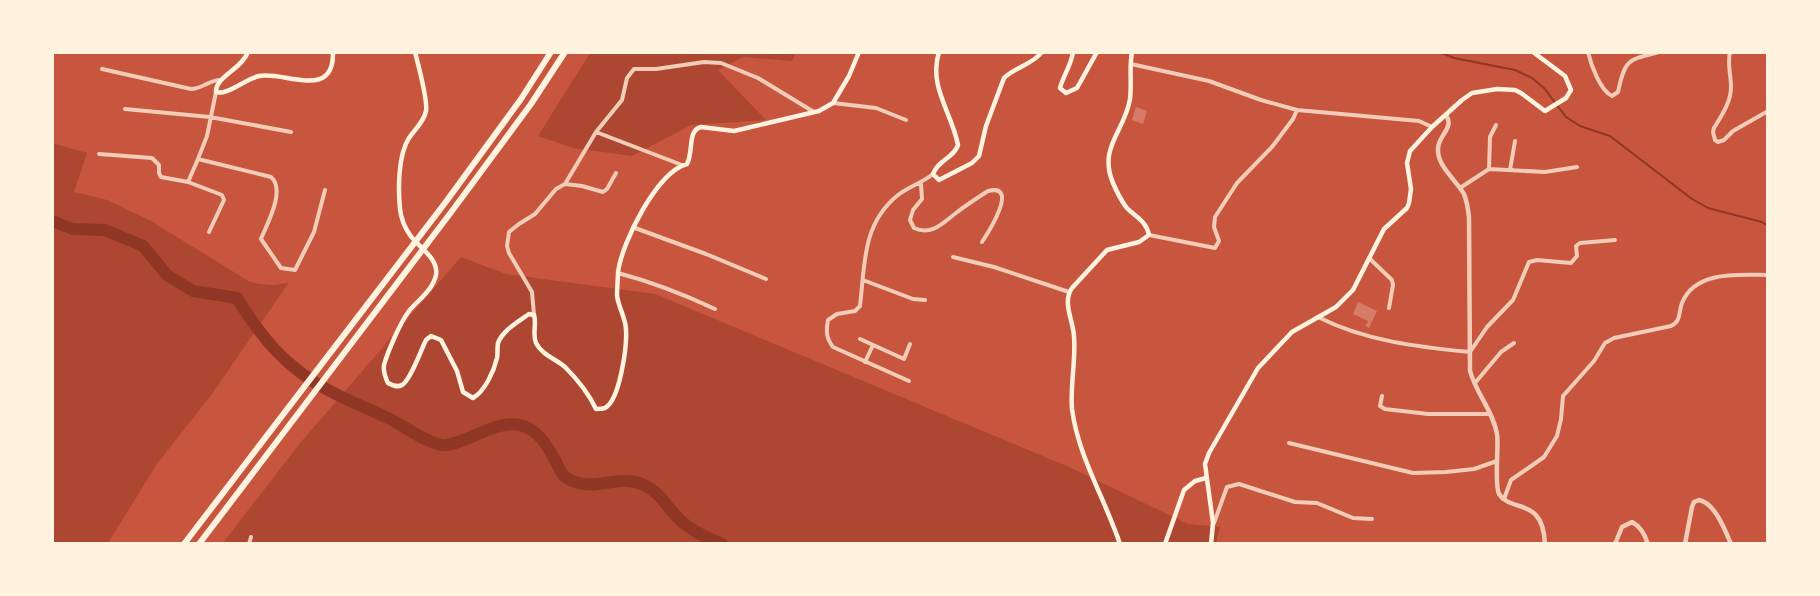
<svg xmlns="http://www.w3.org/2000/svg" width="1820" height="596" viewBox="0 0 1820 596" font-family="'Public Sans',sans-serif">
<rect width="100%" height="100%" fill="#c8553d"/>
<path fill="#ae4732" d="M590 53H796L792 61 743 57 718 70 766 120 691 125 632 156 573 148 538 136Z
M52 143 87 153 74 192 107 200 151 221 250 282C265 285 275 287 289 282L212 394 157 464 108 543H53Z
M461 257 506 274 655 294 1069 467 1188 524 1220 527 1217 538V544H222L301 442Z"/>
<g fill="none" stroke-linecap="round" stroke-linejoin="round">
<path stroke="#8f3625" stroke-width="2" d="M1439 52 1454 58 1515 70 1532 78 1544 88 1566 117 1580 126 1610 136 1692 199 1708 208 1762 222 1768 226"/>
<path stroke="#8f3625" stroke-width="12" d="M52 221 73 229 105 230 143 246 167 275 193 291 237 298C261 337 286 368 328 390 348 401 370 409 390 419 404 426 428 444 443 445 467 445 500 415 526 427 540 433 548 447 555 460 558 465 560 472 564 476 589 495 613 475 639 483 658 489 666 506 679 519 691 531 707 538 722 544"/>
</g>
<path fill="#d67c66" d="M1136 107 1147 111 1143 124 1132 120Z
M1358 302 1377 311 1369 328 1365 326 1368 321 1353 314Z"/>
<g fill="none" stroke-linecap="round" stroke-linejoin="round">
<path stroke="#f1ccb7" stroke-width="4" d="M1588 52C1591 65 1600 90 1612 96L1618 92C1625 59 1628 60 1659 52
M1730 52C1727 65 1731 74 1731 87 1731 102 1722 115 1714 128L1713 132 1715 140 1718 142 1724 140 1733 131 1768 111
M1131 64 1209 81 1261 100 1297 110
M102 69 191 89C202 89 209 80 220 80
M216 92 207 136 198 159 271 177C286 190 267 224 261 239L281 268 295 270 314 232 325 190
M833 103 876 108 906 120
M125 109 210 117 291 132
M596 132 682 165
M99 154 152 158 159 165V173L161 177 188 182 222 195 224 200 209 232
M1489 169 1490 137 1496 125
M1510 170 1515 141
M188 182 198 159
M565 184 582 186 603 192 607 189 616 173
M921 184 922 199 913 210 910 220 914 228C932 236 943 223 956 213 966 205 977 198 988 191 1020 183 988 233 982 242
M1460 188 1489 169 1545 172 1577 167
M635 228 706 254 766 279
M1149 235 1215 248 1219 241 1214 227 1215 217 1237 183 1272 147 1293 119 1297 110 1419 121 1432 127
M953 257 994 267 1069 292
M1369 258 1392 280 1393 285 1389 308
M618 273C652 282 683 294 715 309
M863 280 913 299 925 300
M534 315 532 292 509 253 507 246 509 232 519 224 535 214 556 189 565 184 596 132 622 100 627 78 634 69H656L704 62 721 63 758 78 814 112
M1318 317C1365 341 1418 347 1470 352L1487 327 1513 300 1529 262 1537 260 1571 263 1577 256 1576 246 1580 243 1615 240
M860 339 904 359 910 344
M865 362 873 345
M909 381 833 347C826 338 826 331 828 320L837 314 855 311 860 306C865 264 862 224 898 195 908 187 922 183 933 174
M1475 383 1501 352 1514 343
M1382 396 1380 406 1385 409 1428 414H1490
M1289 443 1413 473 1446 472 1474 469 1497 461
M1504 499 1511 480 1544 457 1557 436 1561 419 1563 396 1594 361 1605 343 1614 338 1671 326C1682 320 1678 313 1682 303 1695 270 1740 275 1767 275
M1214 523 1227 487 1239 484 1295 502 1317 503 1353 518 1372 519
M249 544 251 537"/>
<path stroke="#f1ccb7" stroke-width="4.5" d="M1446 115C1455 128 1438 135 1438 149 1437 166 1456 180 1464 194 1467 201 1468 209 1469 217L1470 371C1476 393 1493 411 1497 434 1499 448 1494 484 1499 494 1511 513 1543 496 1545 544
M1615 544 1622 527 1632 522C1640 526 1645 535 1648 544
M1685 544 1692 507 1694 502 1699 500C1715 503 1725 530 1731 544"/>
<path stroke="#fff3e0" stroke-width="4.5" d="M248 52C242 69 215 77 216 92 226 96 246 79 259 76 285 71 334 101 333 52
M415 52C418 64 428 100 426 111 424 122 415 129 409 138 398 155 398 189 400 209 401 218 405 228 410 235 418 247 439 258 436 275 433 290 418 300 409 311 400 323 388 351 384 365 383 372 385 377 388 383 392 385 397 388 402 385 410 381 421 350 426 340L431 336 441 340 457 371 463 392 473 398C485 391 494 371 497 358 498 353 497 348 498 343 502 331 519 321 529 314L534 315C537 324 532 334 536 343 542 355 556 359 565 367 577 379 589 394 596 409 600 409 602 409 605 408 620 400 627 346 626 330 626 318 618 307 617 295 617 288 618 279 618 272 622 242 657 172 687 164 694 150 687 131 701 127L734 131 819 111 833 103 849 76 859 52
M939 52C928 86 952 113 958 145 954 158 938 160 933 174L939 180 972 163 979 156 986 126 1004 78C1015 67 1032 65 1042 52
M1073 52C1071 66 1063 76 1060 88L1066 93 1077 88 1097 52
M1120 544C1105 499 1078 456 1072 409 1070 385 1076 361 1074 336 1073 320 1062 302 1072 288L1107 250 1139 242 1149 235C1146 220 1135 217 1126 207 1121 200 1116 190 1113 183 1098 147 1125 131 1130 99 1132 83 1129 68 1132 52
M1165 544 1184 490 1195 481 1206 478
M1211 544 1213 523 1205 464 1209 453 1258 368 1292 332 1336 307 1353 290 1384 229 1407 208 1409 203 1411 189 1407 163 1410 151 1432 127 1462 100 1472 93 1497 89 1515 90 1521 93 1545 111 1566 98 1571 90 1565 76 1533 52"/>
<path stroke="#fff3e0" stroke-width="6" d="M184 544 445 203 521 99 551 52
M199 544 452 211 531 104 565 52"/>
</g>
<rect width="1820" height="596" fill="none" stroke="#fff3e0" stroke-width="108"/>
</svg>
